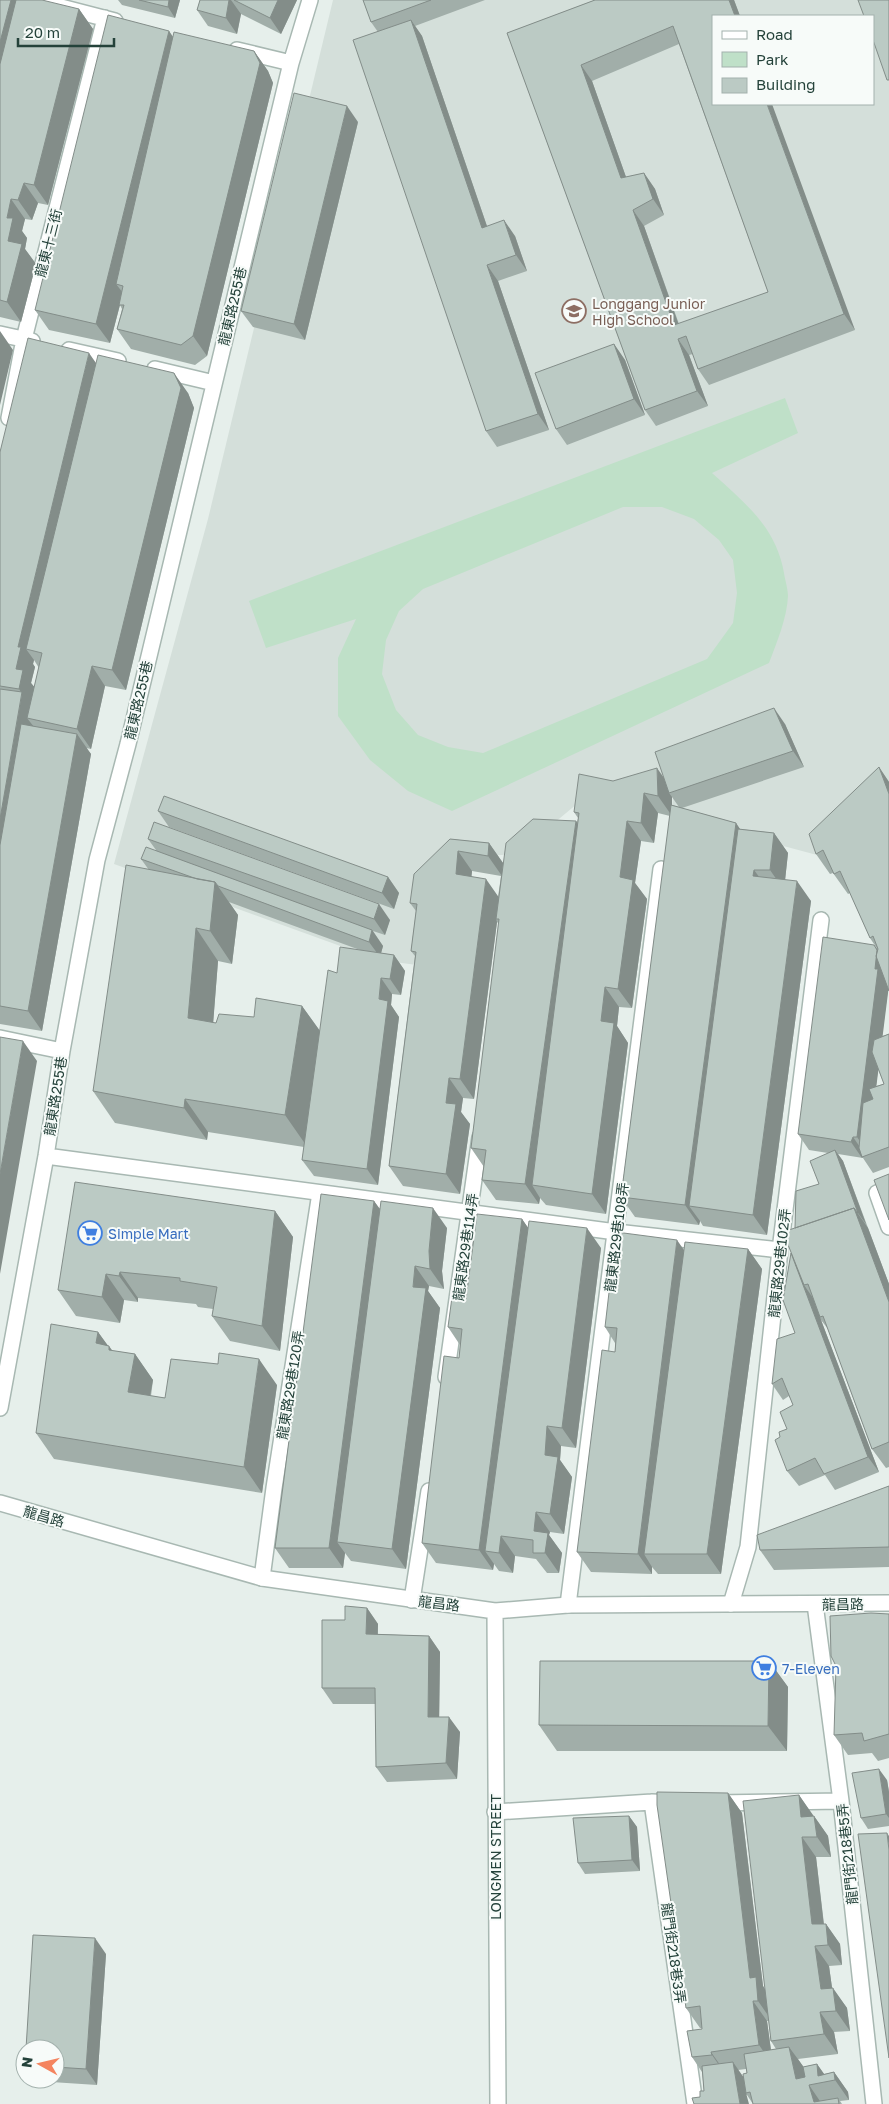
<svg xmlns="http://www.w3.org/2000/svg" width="889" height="2104" viewBox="0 0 889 2104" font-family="'Golos Text','Noto Sans TC',sans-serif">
<rect width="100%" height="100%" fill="#e6efeb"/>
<path fill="#d4dfda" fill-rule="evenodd" d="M333 0H889V785L817 855 671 816 673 798 667 786 590 793 517 854 465 857 417 965 379 960 114 864 208 519ZM713 16H873V104H713Z"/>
<path fill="#bfe0c8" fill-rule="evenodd" d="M785 398 798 433 712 473C745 503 776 527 784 573 785 580 788 589 788 596 787 618 777 642 769 663L452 811 408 791 370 760 338 716V658L356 619 266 648 249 601ZM623 507H662L694 519 719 540 733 560 737 593 733 623 707 659 483 753 448 747 418 735 396 710 382 674 386 640 399 611 423 589Z"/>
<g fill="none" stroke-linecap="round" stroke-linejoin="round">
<g stroke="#a8b8b2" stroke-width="18">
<path id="lane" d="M34 0 115 21
M237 50 291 63
M0 334 32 341
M69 350 118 361
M155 369 214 383
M9 418 24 339 105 18
M0 1038 62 1051
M46 1156 616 1232 780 1250
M889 1188 877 1193 889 1227
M446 1377 480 1137
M0 1408 46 1156 62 1051 97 860 128 744 291 63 310 0
M262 1578 274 1488 320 1193
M412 1600 429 1491
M731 1604 748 1547 780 1250 821 920
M815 1604 841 1801 874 2104
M568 1605 661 869
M652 1802 695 2104
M716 1803 841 1801
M495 1812 652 1802 676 1803"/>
</g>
<g stroke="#a8b8b2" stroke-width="18">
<path id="street" d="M0 1503 262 1578 495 1611 568 1605 889 1603
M495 1611 498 2104"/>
</g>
<use href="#lane" stroke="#fff" stroke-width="15"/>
<use href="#street" stroke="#fff" stroke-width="15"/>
</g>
<path fill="#a1aea9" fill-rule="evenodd" d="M0 0 79 9 93 29 48 205 38 203 32 220 25 219 22 231 27 238 25 249 36 264 21 322 0 317Z
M118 0H180L175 18 122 5Z
M200 0H297L281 34 241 14 237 34 208 26 197 10Z
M363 0H485L415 26 422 36 487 226 515 236 527 271 498 281 549 430 497 447 486 431 378 32 371 22Z
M595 0H734L740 16H713L855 330 709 385 698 369 693 354 689 355 708 406 656 426 645 410 507 33ZM679 44 768 292 679 324 644 226 664 215 655 189 644 173 626 177 592 81Z
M169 31 173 37 254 51 268 71 273 83 207 356 195 365 131 349 117 329 122 309 120 305 110 343 49 330 35 310Z
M358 122 305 340 253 327 241 311Z
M614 344 625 360 645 415 567 445 556 429Z
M96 363 188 393 194 408 126 690 105 686 91 749 86 748 91 754 42 1031 0 1024V452ZM34 660 39 668 34 687 31 683 35 667 33 664Z
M785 724 804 767 682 808 736 823 740 829 774 833 788 853 785 880 811 901 767 1235 703 1226 700 1221 699 1225 635 1217 621 1197 670 816 658 813 654 843 641 841 635 883 647 899 632 1008 619 1007 617 1026 628 1043 606 1214 546 1205 540 1198 539 1204 496 1200 482 1180 484 1167 471 1148 499 924 497 922 474 1099 463 1098 461 1112 470 1124 460 1194 403 1186 389 1166 415 956 411 951 416 911 410 903 450 839 489 843 503 863 576 821 577 823 578 818 574 812 613 781 663 777ZM672 797 679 807 672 805ZM472 871 501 876 498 897 471 877Z
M879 767 889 782V991L888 989 882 1036 889 1034V1167L873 1173 863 1158 838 1154 843 1161 889 1284V1467L886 1468 872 1449 828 1329 821 1320 879 1472 835 1490 825 1475 799 1486 787 1471 780 1437 787 1429 793 1405 789 1396 783 1400 772 1384 795 1333V1228L819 1184 828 1153 809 1150 798 1134 874 945 878 950 870 938 850 893 848 894 833 873 830 874 816 854ZM878 1069 884 1084 876 1086Z
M158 811 388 877 399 893 394 909 169 827Z
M148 839 390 920 385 935 373 931 383 946 381 953 394 955 405 971 401 995 392 994 391 1005 399 1017 378 1185 314 1176 302 1160 304 1147 208 1132 207 1140 115 1123 93 1091 149 870 141 859 156 850ZM229 902 360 950 337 973 320 1031 302 1006 254 1017 216 1023H213L218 961 232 964 238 915Z
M374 1201 380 1209 447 1228 442 1271 444 1289 429 1286 428 1291 440 1308 406 1569 351 1561 345 1553 343 1568H289L275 1548Z
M275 1211 293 1237 280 1351 230 1341 212 1316 213 1309 198 1307 196 1304 138 1298V1302L124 1300 120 1323 76 1316 58 1290Z
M522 1219 528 1228 601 1248 576 1448 561 1446 560 1460 572 1477 564 1534 550 1532 549 1535 562 1553 559 1573H547L536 1559 515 1556 513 1573 499 1571 494 1564 493 1570 436 1563 422 1543 459 1358 460 1345 448 1327 466 1299Z
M748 1249 762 1269 721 1574H658L652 1567V1574L591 1572 577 1552 615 1352V1343L605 1327 684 1250Z
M98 1332 107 1345 112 1351 135 1354 153 1380 151 1396 165 1398 277 1385 262 1493 54 1459 36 1433Z
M889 1486V1567L774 1570 760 1550Z
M367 1608 378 1624V1634L429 1636 440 1652 439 1717 460 1732 457 1779 387 1782 376 1767V1704H333L322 1688 345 1620Z
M889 1614V1758L878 1761 872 1753 848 1755 834 1735Z
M769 1661 788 1687 787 1751H557L539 1725Z
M887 1780 889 1792V1826L868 1829 861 1818Z
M728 1793 742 1813 763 1986 765 1989 799 1795 813 1816H814L828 1836 831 1857H816L824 1924H826L840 1944 842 1965 829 1966 832 1988 847 2008 850 2031 834 2032 838 2054 798 2059 803 2067 817 2064 824 2074 834 2072 848 2092 849 2100 840 2101 842 2104H753L747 2095 700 2097 704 2091 702 2072 692 2057 702 2029V2028H700L686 2008ZM767 2021H769L771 2041 776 2049 771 2050ZM746 2069 747 2073 744 2078 738 2070Z
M629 1816 637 1827 640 1871 585 1874 578 1863Z
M106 1954 97 2085 36 2081 34 2079H55V2049Z"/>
<path fill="#838d89" d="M11 0H17L0 118V42Z
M169 0H180L175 18 168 7Z
M229 0H231L241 14 237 34 226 18Z
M278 0H297L281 34 270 18Z
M729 0H734L740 16H735Z
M79 9 93 29 48 205 34 185Z
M411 20 422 36 493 244 482 228Z
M169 31 182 51 123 286 116 284 123 293 110 343 96 324Z
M254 51 268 71 273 83 207 356 193 336Z
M581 65 592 81 632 194 621 178Z
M767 104H772L855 330 844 314Z
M347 106 358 122 305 340 294 324Z
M644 173 655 189 664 215 653 199Z
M24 183 38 203 32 220 18 200Z
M11 199 25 219 22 231 27 238 25 249 36 264 21 322 7 302 8 241 7 218Z
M633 210 644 226 683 337 674 325Z
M504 220 515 236 527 271 516 255Z
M487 265 498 281 549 430 538 414Z
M0 331 13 350 0 405Z
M678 339 689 355 708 406 697 391Z
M614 344 625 360 645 415 634 399Z
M89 353 103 373 26 649 34 660 33 664 35 667 31 683 37 690 27 718 34 727 0 918V819L22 694 19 689 16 669 18 647Z
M174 373 188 393 194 408 126 690 112 670Z
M92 666 105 686 91 749 77 729Z
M774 708 785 724 804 767 793 751Z
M77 734 91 754 42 1031 28 1011Z
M879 767 889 782V794Z
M657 768 671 788 669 793 672 797V816L658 796Z
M644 793 658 813 654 843 641 823Z
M576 821 590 841 532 1185 540 1198 539 1204 525 1184Z
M627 821 641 841 635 883 647 899 632 1008 618 989 620 877Z
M736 823 749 843 689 1206 700 1221 699 1225 685 1205Z
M774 833 788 853 784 890 770 870Z
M489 843 503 863 502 876 488 856Z
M458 851 472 871 470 894 456 874Z
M754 870 768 889 753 876Z
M388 877 399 893 394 909 382 893Z
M486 879 500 899 496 919 497 922 474 1099 460 1079Z
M797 881 811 901 767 1235 753 1215Z
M215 882 238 915 232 964 210 931Z
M379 904 390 920 385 935 374 919Z
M196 928 218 961 211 1051 188 1018Z
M372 930 383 946 380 957 369 942Z
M874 945 885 961 889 985 868 1153 857 1137 875 969Z
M394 955 405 971 401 995 390 979Z
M381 978 392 994 391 1005 399 1017 378 1185 367 1169Z
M605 987 619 1007 617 1026 628 1043 606 1214 592 1194 601 1021Z
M302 1006 325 1038 308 1148 285 1115Z
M23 1041 37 1061 0 1274V1174Z
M449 1078 463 1098 461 1112 470 1124 460 1194 446 1174V1103Z
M185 1099 208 1132 207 1140 184 1108Z
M853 1137 864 1153 862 1158 851 1142Z
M835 1150 843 1161 866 1224 858 1213Z
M374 1201 388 1221 337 1542 345 1553 343 1568 329 1548Z
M433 1208 447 1228 442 1271 444 1289 430 1269 429 1251Z
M854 1208 868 1228 889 1284V1302Z
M275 1211 293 1237 280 1351 262 1326Z
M522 1219 536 1239 485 1551 494 1564 493 1570 479 1550Z
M587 1228 601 1248 576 1448 562 1428Z
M677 1240 691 1260 644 1554 652 1567V1574L638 1554Z
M748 1249 762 1269 721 1574 707 1554Z
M791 1253 804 1285 813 1298 820 1317 821 1320 879 1472 868 1457Z
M415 1266 429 1286 428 1291 440 1308 406 1569 392 1549Z
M120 1272 138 1298V1302L119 1276Z
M106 1274 124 1300 120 1323 102 1297Z
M98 1332 109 1347V1346L127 1371 96 1343Z
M135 1354 153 1380 146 1418 128 1392Z
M259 1359 277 1385 262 1493 244 1467Z
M547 1426 561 1446 560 1460 572 1477 564 1534 550 1514 545 1455Z
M536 1512 550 1532 549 1535 562 1553 559 1573 545 1553 534 1531Z
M501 1536 515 1556 513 1573 499 1553Z
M367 1608 378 1624 377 1650 366 1634Z
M429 1636 440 1652 439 1732 428 1717Z
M769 1661 788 1687 787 1751 768 1726Z
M449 1717 460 1732 457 1779 446 1763Z
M879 1769 887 1780 889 1792V1818L886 1814Z
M728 1793 742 1813 763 1986 770 1997 772 2021 758 2001 750 1978Z
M799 1795 813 1815 815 1837 801 1817Z
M629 1816 637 1827 640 1871 632 1860Z
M814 1816 828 1836 831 1857 817 1837Z
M887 1833 889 1836V1850Z
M802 1837 816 1857 826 1944 812 1924Z
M826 1924 840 1944 842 1965 828 1945Z
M95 1938 106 1954 97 2085 86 2069Z
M815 1946 829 1966 835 2009 821 1989Z
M833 1988 847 2008 850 2031 836 2011Z
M753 2001 767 2021 773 2065 759 2045Z
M820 2012 834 2032 838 2054 824 2034Z
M789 2047 803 2066 810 2099 796 2079Z
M711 2052 725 2072 726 2075 712 2055Z
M733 2062 744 2078 746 2093 749 2104H740Z
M817 2064 829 2081 818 2076Z
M834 2072 848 2092 849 2100 835 2080Z
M809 2085 822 2104 814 2102Z"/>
<path fill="#bbcac4" stroke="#838d89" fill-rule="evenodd" d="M0 0H11L0 42Z
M16 0H42L79 9 34 185 24 183 18 200 11 199 7 218H13L8 241 22 244 7 302 0 300V64Z
M139 0H169L168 7Z
M200 0H229L226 18 197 10Z
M234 0H278L270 18Z
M363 0H431L371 22Z
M595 0H729L735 16H713V104H767L844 314 698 369 686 336 678 339 697 391 645 410 507 33ZM673 26 768 292 674 325 633 210 653 199 644 173 621 178 581 65Z
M858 0H889V80H887L873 40V16H864Z
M108 15 169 31 96 324 35 310Z
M411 20 482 228 504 220 516 255 487 265 538 414 486 431 353 40Z
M174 32 254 51 260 63 193 336 181 345 117 329 124 305H119L123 286 116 284Z
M294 93 347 106 294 324 241 311Z
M28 338 89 353 18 647H21L16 669 23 670 19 689 0 686V452Z
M614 344 634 399 556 429 535 373Z
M98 355 174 373 181 388 112 670 92 666 77 729 27 718 42 653 26 649Z
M0 689 22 692 0 819Z
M774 708 793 751 669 793 655 752Z
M21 724 77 734 28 1011 0 1006V845Z
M879 767 889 794V991L876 956 878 949 873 936 870 938 840 871 834 874 823 850 816 854 809 834Z
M657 768 658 796 644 793 641 823 627 821 620 877 633 880 618 989 605 987 601 1021 614 1023 592 1194 532 1185 579 813 574 812 579 774 613 781Z
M164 796 388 877 382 893 158 811Z
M671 805 736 823 685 1205 621 1197Z
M533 819 576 821 525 1184 482 1180 486 1150 471 1148 499 919H496L506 843Z
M154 822 379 904 374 919 148 839Z
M738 829 774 833 770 870H754L753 876 797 881 753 1215 689 1206Z
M450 839 489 843 488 856 458 851 456 874 486 879 460 1079 449 1078 446 1103 456 1104 446 1174 389 1166 416 952 411 951 417 904 410 903 414 874Z
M146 847 372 930 369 942 218 886 215 882 197 879 141 859Z
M126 865 215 882 210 931 196 928 188 1018 216 1023 219 1014 254 1017 256 998 302 1006 285 1115 185 1099 184 1108 93 1091Z
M823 937 874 945 877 950 875 969H878L857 1137H853L851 1142 798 1134Z
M340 947 394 955 390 979 381 978 379 999 388 1001 367 1169 302 1160 328 970 337 973Z
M889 1034V1147L862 1157 859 1148 863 1103 873 1099 869 1089 884 1084 872 1052 874 1040Z
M0 1037 23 1041 0 1174Z
M835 1150 858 1213 854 1208 795 1228 796 1191 819 1184 810 1161Z
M889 1174V1220L874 1180Z
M75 1182 275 1211 262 1326 212 1316 217 1287 180 1281V1278L120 1272 119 1276 106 1274 102 1297 58 1290Z
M321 1194 374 1201 329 1548H275Z
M381 1201 433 1208 429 1251 430 1269 415 1266 413 1287 426 1288 392 1549 337 1542Z
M854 1208 889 1302V1442L872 1449 823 1316 820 1317 808 1284 804 1285 783 1232Z
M477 1214 522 1219 479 1550 422 1543 444 1356 459 1358 462 1329 448 1327 452 1297 466 1299Z
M529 1221 587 1228 562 1428 547 1426 545 1455 558 1457 550 1514 536 1512 534 1531 548 1533 545 1553H533V1540L501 1536 499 1553 485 1551Z
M616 1232 677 1240 638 1554 577 1552 602 1350 615 1352 617 1328 605 1327Z
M685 1242 748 1249 707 1554H644Z
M791 1253 868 1457 824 1474 815 1458 787 1471 775 1440 780 1437 779 1432 787 1429 780 1412 793 1405 782 1378 772 1384 777 1339 795 1333 783 1300Z
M51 1324 98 1332 96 1343 109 1346V1350L135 1354 128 1392 165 1398 171 1359 218 1364 219 1353 259 1359 244 1467 36 1433Z
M889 1486V1547L760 1550 757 1535Z
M345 1606 367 1608 366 1634 429 1636 428 1717H449L446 1763 376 1767 375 1688H322V1620H345Z
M871 1613 889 1614V1734L864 1741 862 1733 834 1735 836 1666 831 1656 830 1616Z
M540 1661H769L768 1726 539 1725Z
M879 1769 886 1814 861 1818 852 1773Z
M657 1792 728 1793 750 1978 756 1977 758 2001H753L759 2045 711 2052 712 2055 692 2057 687 2031 702 2029 700 2006 686 2008 657 1805Z
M799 1795 801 1817 814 1816 817 1837H802L812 1924H826L828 1945 815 1946 821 1989 833 1988 836 2011 820 2012 824 2034 771 2041 743 1801Z
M629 1816 632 1860 578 1863 573 1818Z
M887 1833 889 1850V2058L858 1834Z
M33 1935 95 1938 86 2069 55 2067V2049H26Z
M789 2047 796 2079 805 2077 803 2067 817 2064 818 2076 834 2072 835 2080 809 2085 814 2102 838 2098 839 2104H753L750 2092 746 2093 743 2074 747 2073 744 2054Z
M733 2062 740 2104H694L692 2098 700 2097V2091H704L702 2066Z"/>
<defs>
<g id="school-ring" transform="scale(1.25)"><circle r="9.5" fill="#f7fbf9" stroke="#8d6e63" stroke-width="1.5"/><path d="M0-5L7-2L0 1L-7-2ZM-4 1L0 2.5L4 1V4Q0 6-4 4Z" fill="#8d6e63"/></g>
<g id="supermarket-ring" transform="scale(1.25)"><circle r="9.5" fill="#f7fbf9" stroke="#3f7fe0" stroke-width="1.5"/><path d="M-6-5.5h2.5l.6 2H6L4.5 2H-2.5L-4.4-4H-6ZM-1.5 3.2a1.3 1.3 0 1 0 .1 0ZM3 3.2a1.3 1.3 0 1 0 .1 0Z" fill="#3f7fe0"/></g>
</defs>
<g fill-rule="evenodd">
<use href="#school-ring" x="574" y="311"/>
<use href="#supermarket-ring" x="90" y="1233"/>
<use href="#supermarket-ring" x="764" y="1668"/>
</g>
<g text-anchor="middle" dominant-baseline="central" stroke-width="4" stroke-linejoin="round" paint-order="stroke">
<g font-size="14" fill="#24423a" stroke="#f7fbf9">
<text transform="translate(48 243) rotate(-76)">龍東十三街</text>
<text transform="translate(232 306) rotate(-77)">龍東路255巷</text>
<text transform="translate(138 700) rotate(-77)">龍東路255巷</text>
<text transform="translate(55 1096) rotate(-81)">龍東路255巷</text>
<text transform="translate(616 1237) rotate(-83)">龍東路29巷108弄</text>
<text transform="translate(465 1247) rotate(-82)">龍東路29巷114弄</text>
<text transform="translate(779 1263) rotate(-84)">龍東路29巷102弄</text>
<text transform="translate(290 1385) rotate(-81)">龍東路29巷120弄</text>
<text transform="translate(44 1516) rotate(16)">龍昌路</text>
<text transform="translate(439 1603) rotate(7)">龍昌路</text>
<text transform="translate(843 1604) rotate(-1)">龍昌路</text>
<text transform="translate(847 1854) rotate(-96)">龍門街218巷5弄</text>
<text transform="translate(495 1857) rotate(-90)">LONGMEN STREET</text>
<text transform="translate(674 1953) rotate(82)">龍門街218巷3弄</text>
</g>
<g font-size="14" fill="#785e54" stroke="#f7fbf9" text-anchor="start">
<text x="592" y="303">Longgang Junior<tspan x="592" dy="16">High School</tspan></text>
</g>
<g font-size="14" fill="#366cbe" stroke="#f7fbf9" text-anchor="start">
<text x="108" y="1233">Simple Mart</text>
<text x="782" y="1668">7-Eleven</text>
</g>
</g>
<rect x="712" y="15" width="162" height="90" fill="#f7fbf9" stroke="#a3b1ad"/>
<rect x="722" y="31" width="25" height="8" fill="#ffffff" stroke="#a3b1ad"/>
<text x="756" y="40" font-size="15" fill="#24423a">Road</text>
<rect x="722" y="52" width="25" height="15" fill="#bfe0c8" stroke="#a3b1ad"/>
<text x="756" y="65" font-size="15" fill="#24423a">Park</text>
<rect x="722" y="78" width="25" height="15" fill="#bbcac4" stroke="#a3b1ad"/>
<text x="756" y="90" font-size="15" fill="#24423a">Building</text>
<g transform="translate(40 2064) rotate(278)"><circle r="24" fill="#f7fbf9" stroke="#a3b1ad"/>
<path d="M0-4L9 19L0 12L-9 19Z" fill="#f4845f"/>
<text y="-8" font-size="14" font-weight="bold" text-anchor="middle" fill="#24423a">N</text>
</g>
<path d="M18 38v8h96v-8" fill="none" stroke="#24423a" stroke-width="2.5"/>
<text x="25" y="38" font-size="15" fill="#24423a" stroke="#f7fbf9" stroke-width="4" paint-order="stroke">20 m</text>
</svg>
